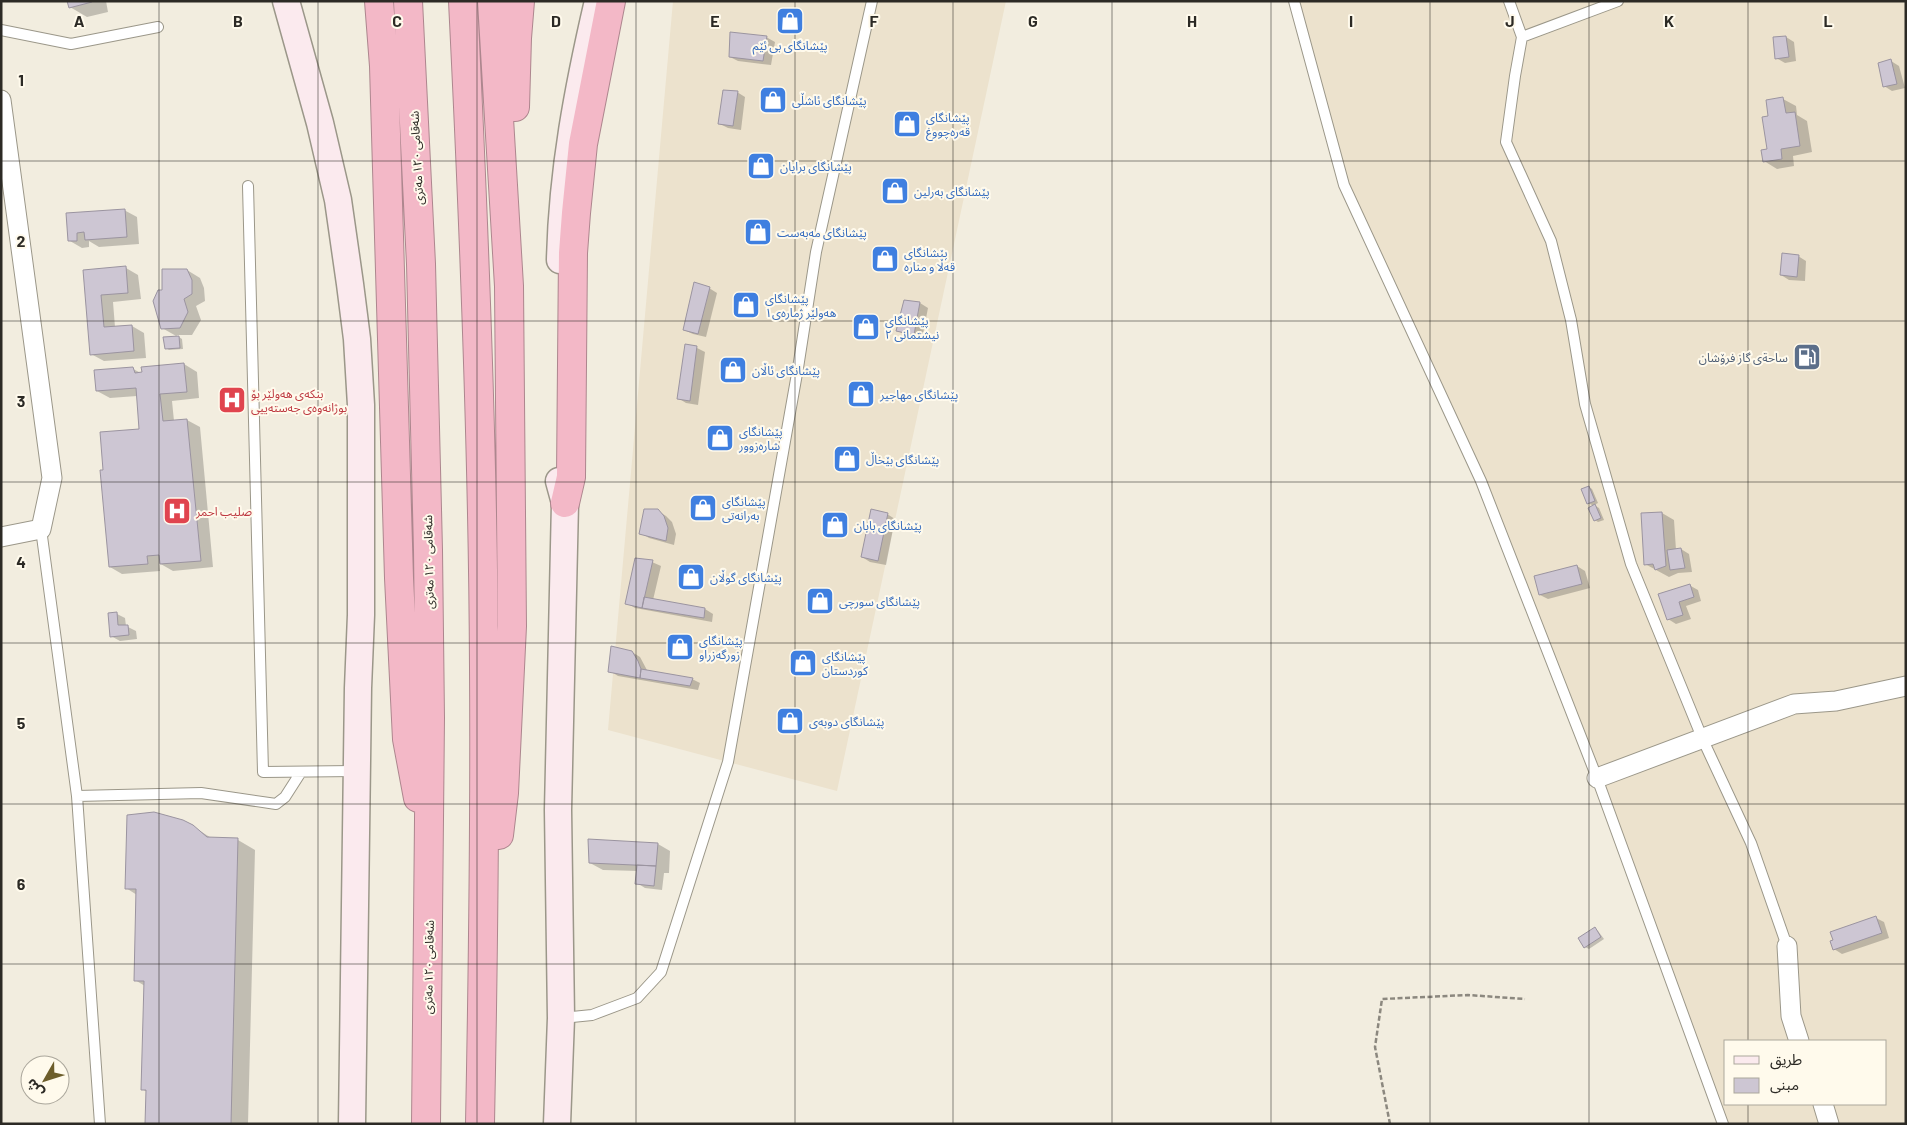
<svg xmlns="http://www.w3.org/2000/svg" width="1907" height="1125" viewBox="0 0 1907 1125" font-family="Barlow,'Noto Sans Arabic',sans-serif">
<rect width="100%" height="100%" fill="#f2eddf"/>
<path fill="#ece2cd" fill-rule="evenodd" d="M673 1H1006L837 791 608 730Z
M1294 1H1906V1124H1723L1481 481 1344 185ZM1726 1041H1886V1104H1726Z"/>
<path fill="#0003" d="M68 1H106L108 12 87 17 70 7Z
M766 37 775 42 771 65 738 61 730 57Z
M1786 37 1794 42 1796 61 1785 63 1776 58 1774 38Z
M1891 61 1899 66 1905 88 1892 91 1884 86Z
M737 92 745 97 741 130 728 128 720 124Z
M1783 99 1796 106 1797 115 1807 121 1812 152 1793 156 1794 166 1777 169 1764 161 1769 150 1770 117Z
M124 210 137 217 139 244 99 247 89 241V247L82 248 70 241 68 214Z
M1798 256 1806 261 1805 281 1789 280 1781 275Z
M126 268 138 275 141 299 113 302 115 327 132 326 144 333 146 358 104 361 91 354 84 271Z
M187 270 200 278 204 288 205 301 196 306 201 320 192 335H176L182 339 183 349 169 350 166 348 178 337 162 328 163 291Z
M709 288 717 293 706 337 693 334 684 330Z
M905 301 920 303 928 308 922 339 906 335 898 331Z
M686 345 697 348 705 352 698 405 686 403 678 398Z
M184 364 197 372 199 398 172 401 174 421 187 420 200 427 213 567 173 571 159 563 160 571 122 574 110 567 104 471 140 430 137 396 110 398 97 391 133 369 143 374Z
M1589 487 1592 489 1598 503 1594 505 1599 508 1604 520 1598 522 1595 520 1594 506 1588 503Z
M658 511 666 516 672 522 676 534 674 545 649 538 641 533Z
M1662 513 1674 520 1676 550 1681 549 1689 554 1692 572 1678 573 1669 577 1645 564Z
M887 514 895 519 886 565 870 562 862 557Z
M652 562 661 566 653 600 705 609 713 614 712 622 635 608 627 603Z
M1577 566 1585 571 1590 588 1548 599 1540 595Z
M1689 585 1698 590 1701 601 1686 606 1691 619 1676 624 1668 619Z
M117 614 125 618 126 626 136 631 137 639 120 641 111 636Z
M632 652 640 657 648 672 692 679 700 683 698 690 618 676 610 671Z
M192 826 213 839 238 840 255 850 248 1124H146L147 1092 142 1089 145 986 135 980 137 895 126 888Z
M658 844 670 851 669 873H664L662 890 645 888 637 883 638 871 603 870 590 863Z
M1876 918 1884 922 1889 938 1842 954 1834 949Z
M1595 929 1598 931 1604 939 1589 949 1585 947Z"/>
<path fill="#cdc6d3" stroke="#9b94a0" d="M67 1H92V2L69 8Z
M730 32 767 36 763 61 729 57Z
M1786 36 1789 57 1775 59 1773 37Z
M1891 59 1897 84 1883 87 1878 63Z
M723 90 738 91 733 126 718 124Z
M1783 97 1786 113 1795 112 1800 146 1781 149 1782 159 1763 162 1761 150 1767 149 1762 117 1768 116 1766 100Z
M125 209 127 237 85 240 84 232 77 233V241H68L66 213Z
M1782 253 1799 255 1797 277 1780 275Z
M126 266 128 293 101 295 104 327 132 325 134 351 90 355 83 270Z
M162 269H187L192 280V294L184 299 188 312 180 328 161 329 153 301 158 290H162Z
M694 282 710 287 698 334 683 330Z
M904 300 920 302 914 335 896 331Z
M179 336 180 348 165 349 163 337Z
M685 344 697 346 690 401 677 399Z
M184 363 187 392 160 394 163 421 187 419 201 561 160 564 159 555 147 556 148 564 109 567 100 470H103L100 432 139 429 136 388 96 391 94 370 133 367 135 373 142 372 141 367Z
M1589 486 1595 501 1587 504 1581 489Z
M1595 504 1601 518 1594 521 1588 508Z
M644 509H658L664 516 668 528 666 541 639 534Z
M871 509 888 513 878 561 861 557Z
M1662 512 1666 566 1655 570 1653 564 1644 565 1641 513Z
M1681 548 1685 568 1670 570 1667 550Z
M635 558 653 560 642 608 625 604Z
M1577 565 1582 584 1539 595 1534 576Z
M1690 584 1694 597 1679 602 1683 615 1667 620 1658 594Z
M644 597 705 608 704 618 642 608Z
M117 612 118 625H128L129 635 110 637 108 613Z
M611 646 632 651 638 661 641 669 640 678 608 672Z
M641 669 693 678 690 686 640 678Z
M154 812 183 820 193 825 207 837 238 838 231 1124H145L146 1090H141L144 981H134L136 889H125L127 815Z
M588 839 658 843 656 866 589 863Z
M637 865 656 866 654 886 635 884Z
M1876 916 1882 933 1833 950 1830 941 1833 940 1830 932Z
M1595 927 1601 937 1584 948 1578 938Z"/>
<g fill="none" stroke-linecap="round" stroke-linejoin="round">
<g stroke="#9b9789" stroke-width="12">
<path id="lane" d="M1294 1 1344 185 1481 481 1597 778 1723 1124
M1509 1 1522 37 1515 76 1506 142 1551 241 1571 320 1585 404 1631 564 1703 740 1751 843 1787 946
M1 30 71 44 158 27
M1522 37 1618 1
M248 186 263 772 355 771
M41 529 77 796 100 1124
M77 796 201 793 276 804 285 797 301 772
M562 1018 592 1015 637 998 661 972 728 762 798 368 816 252 872 1"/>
</g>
<g stroke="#9b9789" stroke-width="21">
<path id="street" d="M1 100 52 478 41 529 1 537
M1597 778 1794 704 1836 701 1906 686
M1787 946 1791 1016 1799 1041
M1823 1104 1829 1124"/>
</g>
<g stroke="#9b9789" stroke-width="29">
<path id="secondary" d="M286 1 320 123 338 200 350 284 357 339 361 405V615L358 688 352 1124
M560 260C562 171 578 87 598 1
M557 1124 561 1018 558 810 565 503 559 481"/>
</g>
<g stroke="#ad868e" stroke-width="30">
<path id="highway" d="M379 1 384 66 399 578 407 739 418 798
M408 1 421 264 428 550 430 718 426 1124
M463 1C474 223 483 445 484 667 485 819 483 971 480 1124
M492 1 509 286 512 626 504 793 499 835
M515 107 517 38 520 1
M565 503 571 477 573 253 576 213 583 144 611 1"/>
</g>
<path stroke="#8c887f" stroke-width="2.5" stroke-dasharray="5 2.5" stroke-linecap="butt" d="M1390 1124 1375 1047 1382 999 1468 995 1525 999"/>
<use href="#lane" stroke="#fff" stroke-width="10"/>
<use href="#street" stroke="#fff" stroke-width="19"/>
<use href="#secondary" stroke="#fbeaee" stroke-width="26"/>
<use href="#highway" stroke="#f3b8c7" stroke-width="28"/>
</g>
<path fill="none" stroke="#2c2a25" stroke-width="1" stroke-opacity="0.55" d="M159 1V1124M318 1V1124M477 1V1124M636 1V1124M795 1V1124M953 1V1124M1112 1V1124M1271 1V1124M1430 1V1124M1589 1V1124M1748 1V1041M1 161H1906M1 321H1906M1 482H1906M1 643H1906M1 804H1906M1 964H1906M1748 1104V1124"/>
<defs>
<g id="shop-square" transform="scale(1.4375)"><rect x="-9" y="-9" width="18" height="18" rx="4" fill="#3f7fe0" stroke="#fffaec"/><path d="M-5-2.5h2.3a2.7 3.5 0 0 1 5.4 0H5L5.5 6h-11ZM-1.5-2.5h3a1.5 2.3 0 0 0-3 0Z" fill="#fff"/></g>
<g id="fuel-square" transform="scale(1.4375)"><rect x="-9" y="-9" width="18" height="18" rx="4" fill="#5c6f8a" stroke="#fffaec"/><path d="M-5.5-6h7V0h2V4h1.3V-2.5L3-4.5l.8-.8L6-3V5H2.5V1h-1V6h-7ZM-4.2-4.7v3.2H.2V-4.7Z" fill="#fff"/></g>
<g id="hospital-square" transform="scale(1.4375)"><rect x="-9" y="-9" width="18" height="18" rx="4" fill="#e0444e" stroke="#fffaec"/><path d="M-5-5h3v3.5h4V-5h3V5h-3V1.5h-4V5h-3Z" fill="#fff"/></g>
</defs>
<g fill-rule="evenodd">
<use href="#shop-square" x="790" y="21"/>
<use href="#shop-square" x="773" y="100"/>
<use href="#shop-square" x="907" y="124"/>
<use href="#shop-square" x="761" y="166"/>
<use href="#shop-square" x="895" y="191"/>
<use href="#shop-square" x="758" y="232"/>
<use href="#shop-square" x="885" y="259"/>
<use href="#shop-square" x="746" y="305"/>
<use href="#shop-square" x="866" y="327"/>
<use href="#fuel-square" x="1807" y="357"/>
<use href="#shop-square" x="733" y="370"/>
<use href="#shop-square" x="861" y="394"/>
<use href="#hospital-square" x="232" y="400"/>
<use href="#shop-square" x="720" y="438"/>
<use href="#shop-square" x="847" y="459"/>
<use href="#shop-square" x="703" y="508"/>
<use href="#hospital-square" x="177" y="511"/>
<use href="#shop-square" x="835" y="525"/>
<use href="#shop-square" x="691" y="577"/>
<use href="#shop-square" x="820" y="601"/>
<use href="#shop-square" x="680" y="647"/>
<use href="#shop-square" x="803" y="663"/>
<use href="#shop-square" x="790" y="721"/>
</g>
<g text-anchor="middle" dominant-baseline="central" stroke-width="4" stroke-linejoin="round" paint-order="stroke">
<g font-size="12" fill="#366cbe" stroke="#fffaec" text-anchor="start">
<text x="790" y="45" text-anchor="middle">پێشانگای بی ئێم</text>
<text x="792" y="100">پێشانگای ئاشڵی</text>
<text x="926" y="117">پێشانگای<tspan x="926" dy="14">قەرەچووغ</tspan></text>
<text x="780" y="166">پێشانگای برایان</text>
<text x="914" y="191">پێشانگای بەرلین</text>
<text x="777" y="232">پێشانگای مەبەست</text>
<text x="904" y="252">پێشانگای<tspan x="904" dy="14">قەڵا و منارە</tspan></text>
<text x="765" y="298">پێشانگای<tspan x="765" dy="14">هەولێر ژمارەی١</tspan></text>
<text x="885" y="320">پێشانگای<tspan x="885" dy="14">نیشتمانی ٢</tspan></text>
<text x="752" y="370">پێشانگای ئاڵان</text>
<text x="880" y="394">پێشانگای مهاجیر</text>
<text x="739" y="431">پێشانگای<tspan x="739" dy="14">شارەزوور</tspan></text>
<text x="866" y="459">پێشانگای بێخاڵ</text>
<text x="722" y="501">پێشانگای<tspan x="722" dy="14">بەرانەتی</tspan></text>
<text x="854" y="525">پێشانگای بابان</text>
<text x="710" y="577">پێشانگای گوڵان</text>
<text x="839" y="601">پێشانگای سورچی</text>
<text x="699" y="640">پێشانگای<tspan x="699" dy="14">زورگەزراو</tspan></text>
<text x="822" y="656">پێشانگای<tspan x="822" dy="14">کوردستان</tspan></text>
<text x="809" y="721">پێشانگای دوبەی</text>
</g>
<g font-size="12" fill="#2c2a25" stroke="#fffaec">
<text transform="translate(416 158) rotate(-93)">شەقامی ١٢٠ مەتری</text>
<text transform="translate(428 562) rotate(-91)">شەقامی ١٢٠ مەتری</text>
<text transform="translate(428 967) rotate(-89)">شەقامی ١٢٠ مەتری</text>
</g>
<g font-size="12" fill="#4e5e75" stroke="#fffaec" text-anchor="end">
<text x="1788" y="357">ساحةی گاز فرۆشان</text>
</g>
<g font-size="12" fill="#be3a42" stroke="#fffaec" text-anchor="start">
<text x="251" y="393">بنکەی هەولێر بۆ<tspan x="251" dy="14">بوژانەوەی جەستەییی</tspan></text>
<text x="196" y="511">صلیب احمر</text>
</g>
</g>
<g font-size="16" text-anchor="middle" font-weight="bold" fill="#2c2a25" stroke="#fffaec" stroke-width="4" stroke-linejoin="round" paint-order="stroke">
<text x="79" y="27">A</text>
<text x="238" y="27">B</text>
<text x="397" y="27">C</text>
<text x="556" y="27">D</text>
<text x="715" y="27">E</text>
<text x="874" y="27">F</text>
<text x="1033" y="27">G</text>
<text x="1192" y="27">H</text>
<text x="1351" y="27">I</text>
<text x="1510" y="27">J</text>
<text x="1669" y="27">K</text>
<text x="1828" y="27">L</text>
<text x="21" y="86">1</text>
<text x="21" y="247">2</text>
<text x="21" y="407">3</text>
<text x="21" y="568">4</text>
<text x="21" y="729">5</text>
<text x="21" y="890">6</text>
</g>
<rect width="1907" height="1125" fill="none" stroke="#2c2a25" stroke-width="5"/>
<rect x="1724" y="1040" width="162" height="65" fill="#fffaec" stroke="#aba79c"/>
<rect x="1734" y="1056" width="25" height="8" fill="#fbeaee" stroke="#aba79c"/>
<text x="1770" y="1065" font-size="15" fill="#2c2a25">طريق</text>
<rect x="1734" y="1078" width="25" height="15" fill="#cdc6d3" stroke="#aba79c"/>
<text x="1770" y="1090" font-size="15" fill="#2c2a25">مبنى</text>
<g transform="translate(45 1080) rotate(231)"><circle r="24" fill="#fffaec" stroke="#aba79c"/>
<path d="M0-4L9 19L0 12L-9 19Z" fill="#6d5e2b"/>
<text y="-8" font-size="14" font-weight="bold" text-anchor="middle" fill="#2c2a25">ش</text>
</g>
</svg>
